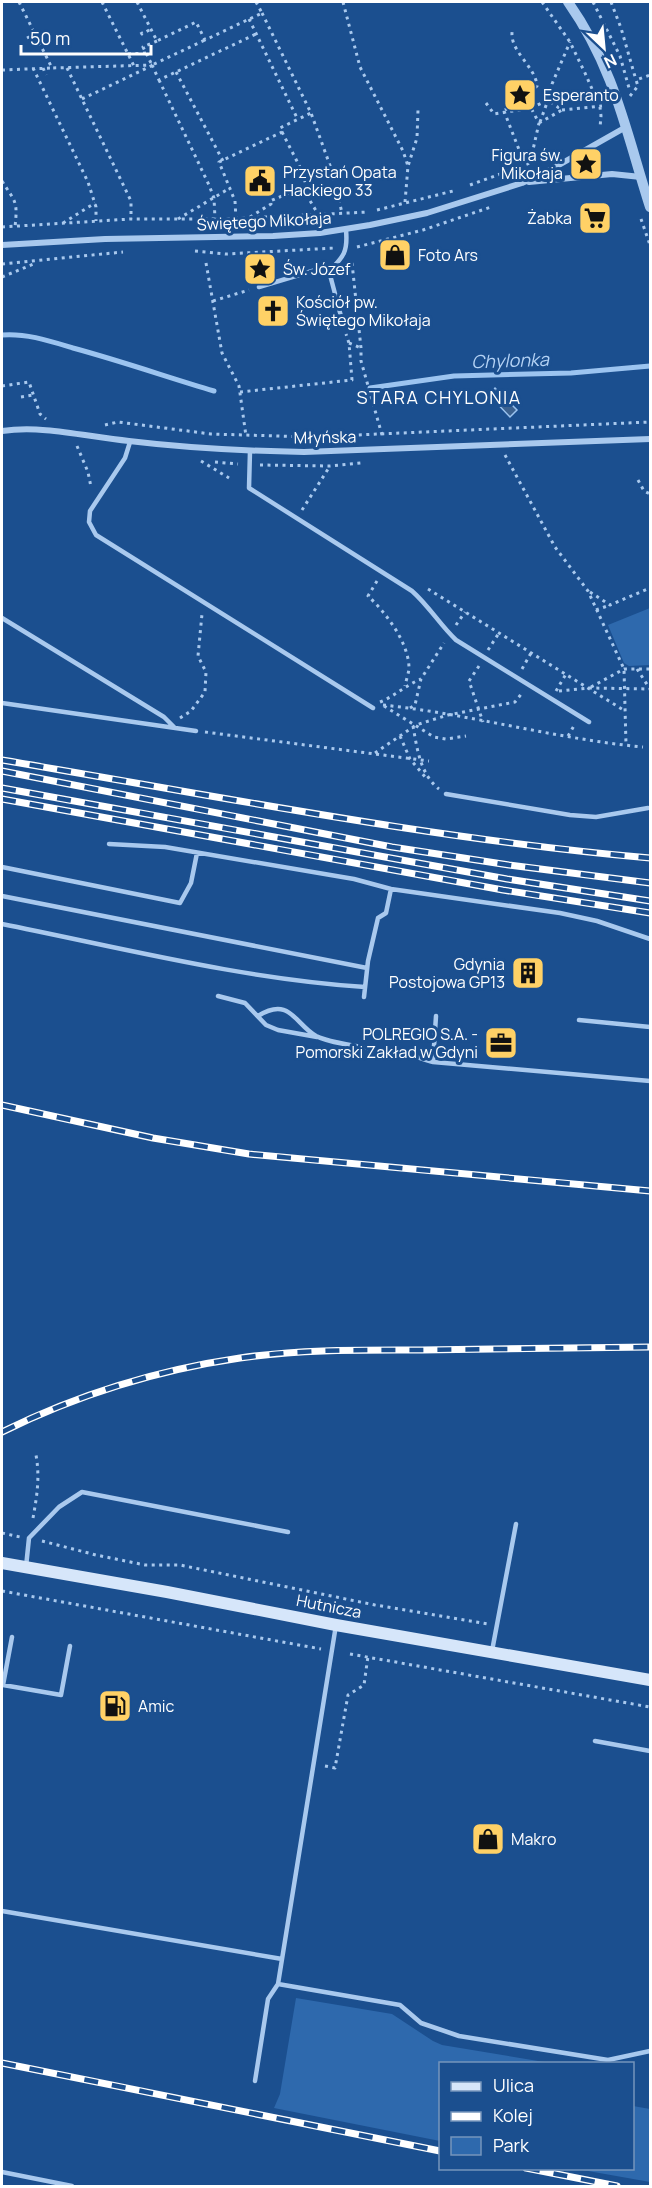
<svg xmlns="http://www.w3.org/2000/svg" width="652" height="2188" viewBox="0 0 652 2188" font-family="Manrope,sans-serif">
<rect width="100%" height="100%" fill="#1b4f8f"/>
<path fill="#2e69ad" d="M650 608V665L629 666 624 663 608 625Z
M296 1998 392 2014 433 2041 442 2045 550 2063 440 2064V2141L274 2108 280 2094Z
M633 2106 650 2109V2182L577 2169 632 2168Z"/>
<path fill="#3c6290" stroke="#9cc4f0" stroke-width="1.5" d="M495 388 517 410 510 417 489 395Z"/>
<g fill="none" stroke-linecap="round" stroke-linejoin="round">
<path stroke="#9cc4f0" stroke-width="5" d="M2 335C26 333 50 341 73 348 121 361 167 377 214 391
M370 388 454 376 571 373 650 366"/>
<path stroke="#a9c9ee" stroke-width="3" stroke-dasharray="3 4.5" stroke-linecap="butt" d="M19 2 52 68 152 65
M102 2 134 66
M137 2 157 41 196 22 205 40 262 13 256 2
M343 2 360 67 403 151 408 166
M542 2 570 42 585 73 600 107 601 116 600 128
M593 2 620 56 629 88
M611 2 621 28 636 80
M262 13 311 113 332 171 342 213
M249 19 298 120
M141 32 142 34 151 29
M27 38 35 34
M157 41 143 47 152 65 205 40
M128 54 146 53
M152 65 159 80 256 34
M33 68 88 182 96 207V221
M43 68 46 75
M67 68 131 201V219
M2 70 52 68
M176 72 223 161
M159 80 209 185 214 198 215 219
M630 96 638 86 636 80 650 75
M82 99 151 66
M486 103 494 114 531 108 539 123 530 163
M531 108 548 100
M505 110 537 86C536 66 506 49 513 28
M562 110 602 106
M504 111 525 165
M540 122 548 100
M539 123 562 110 548 100 552 84 570 42
M282 132 303 173 309 199 318 214 319 221
M2 181C15 202 18 200 15 227
M470 185 525 165 559 150
M405 202 408 166 417 138 418 110
M377 210 453 191
M250 217 271 204 270 201 306 186
M178 219 230 188
M236 219 235 201 219 162 282 132 280 128 311 113
M641 219 650 245
M63 223 95 203
M2 227 131 219H226L368 212
M357 247 423 230 491 207
M195 251 226 254 335 248
M206 263 222 353 239 386 246 436
M352 263 361 348V361L382 435
M2 264 123 252
M2 277 36 263
M213 301 249 290
M349 343 361 348
M2 386 29 382 40 414 46 419
M240 392 352 380 349 343 346 334
M21 397 33 395
M105 425 118 422 211 434 311 437 650 422
M77 446 88 472 91 487
M505 455 555 547 588 591 624 669 626 745
M201 461 229 478
M215 462 238 464
M260 465 330 466 361 463
M638 480 644 491 650 494
M302 510 330 466
M377 581 368 596C385 612 408 641 409 667 409 673 406 680 405 686
M428 589 625 711
M590 592 610 605 650 588
M596 610 610 605
M456 625 465 612
M488 650 499 633
M479 666 469 681 483 722
M522 669 531 653
M637 669 650 689
M591 687 624 669H650
M556 691 566 674
M559 691 589 688 650 689
M380 702C395 696 406 685 421 679
M383 705C470 714 556 739 643 747
M384 706 434 737 446 739 466 736
M410 708 415 705 421 679 444 643
M180 718 191 711 205 692 206 672 198 656 202 614
M413 726C417 748 420 774 439 789
M205 732 429 761
M400 736 410 759 426 778
M568 736 575 724
M375 753 416 725 448 715 515 702 522 693
M33 1518C37 1496 40 1477 36 1455
M2 1533 20 1537
M42 1541 96 1555 145 1565H180L375 1605 488 1624
M2 1591 321 1649
M350 1654 650 1707
M325 1766 335 1768 348 1695 364 1685 368 1656"/>
<path stroke="#a9c9ee" stroke-width="4.5" d="M329 271 343 324
M329 271C344 257 348 251 346 230
M259 287 319 269 329 271
M130 442 125 458 90 511 89 522 96 535 373 708
M250 451 249 488 412 591C429 606 440 625 456 640L589 722
M2 618 164 717 174 727
M2 703 196 731
M446 794 570 815 596 817 648 808
M109 844 165 847 354 879 391 889 560 913 597 921 650 939
M2 867 180 903 191 883 197 853
M2 896 367 968
M2 924C122 948 243 979 365 987
M218 996 245 1003 266 1025 278 1030 317 1037
M364 997 368 961 378 918 386 913 391 889
M258 1016C290 996 295 1024 316 1036 333 1045 382 1049 402 1053 413 1054 422 1060 433 1062L650 1081
M579 1020 650 1027
M433 1062 436 1016
M26 1567 29 1538 59 1507 82 1492 288 1532
M12 1637 3 1685 61 1695 70 1646
M492 1651 516 1524
M595 1741 650 1751
M2 1911 282 1959
M278 1984 400 2005 421 2023 459 2036 608 2060 650 2051
M255 2081 268 1999 278 1984 336 1625
M2 2172 72 2186"/>
<path stroke="#a9c9ee" stroke-width="6" d="M529 182 612 174 641 177
M2 245 105 239 273 236 320 233 370 225 427 213 522 183 550 170 626 127
M2 431C44 425 87 437 129 441 187 448 246 451 304 452L650 439"/>
<path stroke="#a9c9ee" stroke-width="10" d="M568 2C615 69 626 132 650 207"/>
<path stroke="#d6e6fa" stroke-width="12" d="M2 1563 167 1592 336 1625 650 1680"/>
<g stroke="#fff" stroke-width="7">
<path id="rail" d="M2 760C217 796 433 839 650 858
M2 771 392 847 509 865 650 883
M2 788 507 879 650 901
M2 799 503 890 650 913
M2 1105 153 1138 249 1154 650 1191
M2 1432C77 1395 157 1370 240 1358 301 1349 362 1350 422 1350 498 1349 574 1348 650 1347
M2 2063 440 2151
M526 2168 617 2186"/>
</g>
<use href="#rail" stroke="#1b4f8f" stroke-width="4.5" stroke-dasharray="14" stroke-linecap="butt"/>
</g>
<defs>
<g id="sight-square" transform="scale(1.725)"><rect x="-9" y="-9" width="18" height="18" rx="4" fill="#ffd166" stroke="#1b4f8f"/><path d="M0-6L1.8-2.2L6-1.7L2.9 1.2L3.7 5.4L0 3.3L-3.7 5.4L-2.9 1.2L-6-1.7L-1.8-2.2Z" fill="#111"/></g>
<g id="civic-square" transform="scale(1.725)"><rect x="-9" y="-9" width="18" height="18" rx="4" fill="#ffd166" stroke="#1b4f8f"/><path d="M-.6-6.5H3V-4.5H.6V-3L4-1V1h2V6H-6V1h2V-1L-.6-3ZM-1.2 2.5V6h2.4V2.5Z" fill="#111"/></g>
<g id="supermarket-square" transform="scale(1.725)"><rect x="-9" y="-9" width="18" height="18" rx="4" fill="#ffd166" stroke="#1b4f8f"/><path d="M-6-5.5h2.5l.6 2H6L4.5 2H-2.5L-4.4-4H-6ZM-1.5 3.2a1.3 1.3 0 1 0 .1 0ZM3 3.2a1.3 1.3 0 1 0 .1 0Z" fill="#111"/></g>
<g id="shop-square" transform="scale(1.725)"><rect x="-9" y="-9" width="18" height="18" rx="4" fill="#ffd166" stroke="#1b4f8f"/><path d="M-5-2.5h2.3a2.7 3.5 0 0 1 5.4 0H5L5.5 6h-11ZM-1.5-2.5h3a1.5 2.3 0 0 0-3 0Z" fill="#111"/></g>
<g id="church-square" transform="scale(1.725)"><rect x="-9" y="-9" width="18" height="18" rx="4" fill="#ffd166" stroke="#1b4f8f"/><path d="M-1.2-6h2.4v3.5h3.3v2.4h-3.3V6h-2.4V-.1h-3.3v-2.4h3.3Z" fill="#111"/></g>
<g id="building-square" transform="scale(1.725)"><rect x="-9" y="-9" width="18" height="18" rx="4" fill="#ffd166" stroke="#1b4f8f"/><path d="M-4-6H4V6H1V3H-1V6H-4ZM-2.5-4.3h1.7v1.8h-1.7ZM.8-4.3h1.7v1.8H.8ZM-2.5-1h1.7V.8h-1.7ZM.8-1h1.7V.8H.8Z" fill="#111"/></g>
<g id="office-square" transform="scale(1.725)"><rect x="-9" y="-9" width="18" height="18" rx="4" fill="#ffd166" stroke="#1b4f8f"/><path d="M-6-3h4V-5.5h4V-3h4V5H-6ZM-1-4.5V-3h2v-1.5ZM-6 0V1H6V0Z" fill="#111"/></g>
<g id="fuel-square" transform="scale(1.725)"><rect x="-9" y="-9" width="18" height="18" rx="4" fill="#ffd166" stroke="#1b4f8f"/><path d="M-5.5-6h7V0h2V4h1.3V-2.5L3-4.5l.8-.8L6-3V5H2.5V1h-1V6h-7ZM-4.2-4.7v3.2H.2V-4.7Z" fill="#111"/></g>
</defs>
<g fill-rule="evenodd">
<use href="#sight-square" x="520" y="95"/>
<use href="#sight-square" x="586" y="164"/>
<use href="#civic-square" x="260" y="181"/>
<use href="#supermarket-square" x="595" y="218"/>
<use href="#shop-square" x="395" y="255"/>
<use href="#sight-square" x="260" y="269"/>
<use href="#church-square" x="273" y="311"/>
<use href="#building-square" x="528" y="973"/>
<use href="#office-square" x="501" y="1043"/>
<use href="#fuel-square" x="115" y="1706"/>
<use href="#shop-square" x="488" y="1839"/>
</g>
<g text-anchor="middle" dominant-baseline="central" stroke-width="6" stroke-linejoin="round" paint-order="stroke">
<g font-size="16" fill="#fff" stroke="#1b4f8f" text-anchor="start">
<text x="543" y="95">Esperanto</text>
<text x="563" y="155" text-anchor="end">Figura św.<tspan x="563" dy="18">Mikołaja</tspan></text>
<text x="283" y="172">Przystań Opata<tspan x="283" dy="18">Hackiego 33</tspan></text>
<text x="572" y="218" text-anchor="end">Żabka</text>
<text x="418" y="255">Foto Ars</text>
<text x="283" y="269">Św. Józef</text>
<text x="296" y="302">Kościół pw.<tspan x="296" dy="18">Świętego Mikołaja</tspan></text>
<text x="505" y="964" text-anchor="end">Gdynia<tspan x="505" dy="18">Postojowa GP13</tspan></text>
<text x="478" y="1034" text-anchor="end">POLREGIO S.A. -<tspan x="478" dy="18">Pomorski Zakład w Gdyni</tspan></text>
<text x="138" y="1706">Amic</text>
<text x="511" y="1839">Makro</text>
</g>
<g font-size="16" fill="#fff" stroke="#1b4f8f">
<text transform="translate(264 221) rotate(-3)">Świętego Mikołaja</text>
<text transform="translate(325 437) rotate(-1)">Młyńska</text>
<text transform="translate(329 1606) rotate(11)">Hutnicza</text>
</g>
<g font-size="18" font-style="italic" fill="#b5d3f5" stroke="#1b4f8f">
<text transform="translate(510 360) rotate(-2)">Chylonka</text>
</g>
<g font-size="18" letter-spacing="1.5" fill="#fff" stroke="#1b4f8f">
<text x="439" y="397">STARA CHYLONIA</text>
</g>
</g>
<rect width="652" height="2188" fill="none" stroke="#ffffff" stroke-width="6"/>
<rect x="439" y="2062" width="195" height="108" fill="#1b4f8f" stroke="#7695bc" stroke-width="1.5"/>
<rect x="451" y="2082" width="30" height="9" fill="#d6e6fa" stroke="#7695bc" stroke-width="1.5"/>
<text x="493" y="2092" font-size="18" fill="#ffffff">Ulica</text>
<rect x="451" y="2112" width="30" height="9" fill="#ffffff" stroke="#7695bc" stroke-width="1.5"/>
<text x="493" y="2122" font-size="18" fill="#ffffff">Kolej</text>
<rect x="451" y="2137" width="30" height="18" fill="#2e69ad" stroke="#7695bc" stroke-width="1.5"/>
<text x="493" y="2152" font-size="18" fill="#ffffff">Park</text>
<g transform="translate(604 48) rotate(154)" stroke="#1b4f8f" stroke-width="4.5" paint-order="stroke">
<path d="M0-4.5L10 22L0 15L-10 22Z" fill="#ffffff"/>
<text y="-9" font-size="16" font-weight="bold" text-anchor="middle" fill="#ffffff">N</text>
</g>
<path d="M21 45v9h130v-9" fill="none" stroke="#ffffff" stroke-width="3"/>
<text x="30" y="45" font-size="18" fill="#ffffff" stroke="#1b4f8f" stroke-width="4.5" paint-order="stroke">50 m</text>
</svg>
